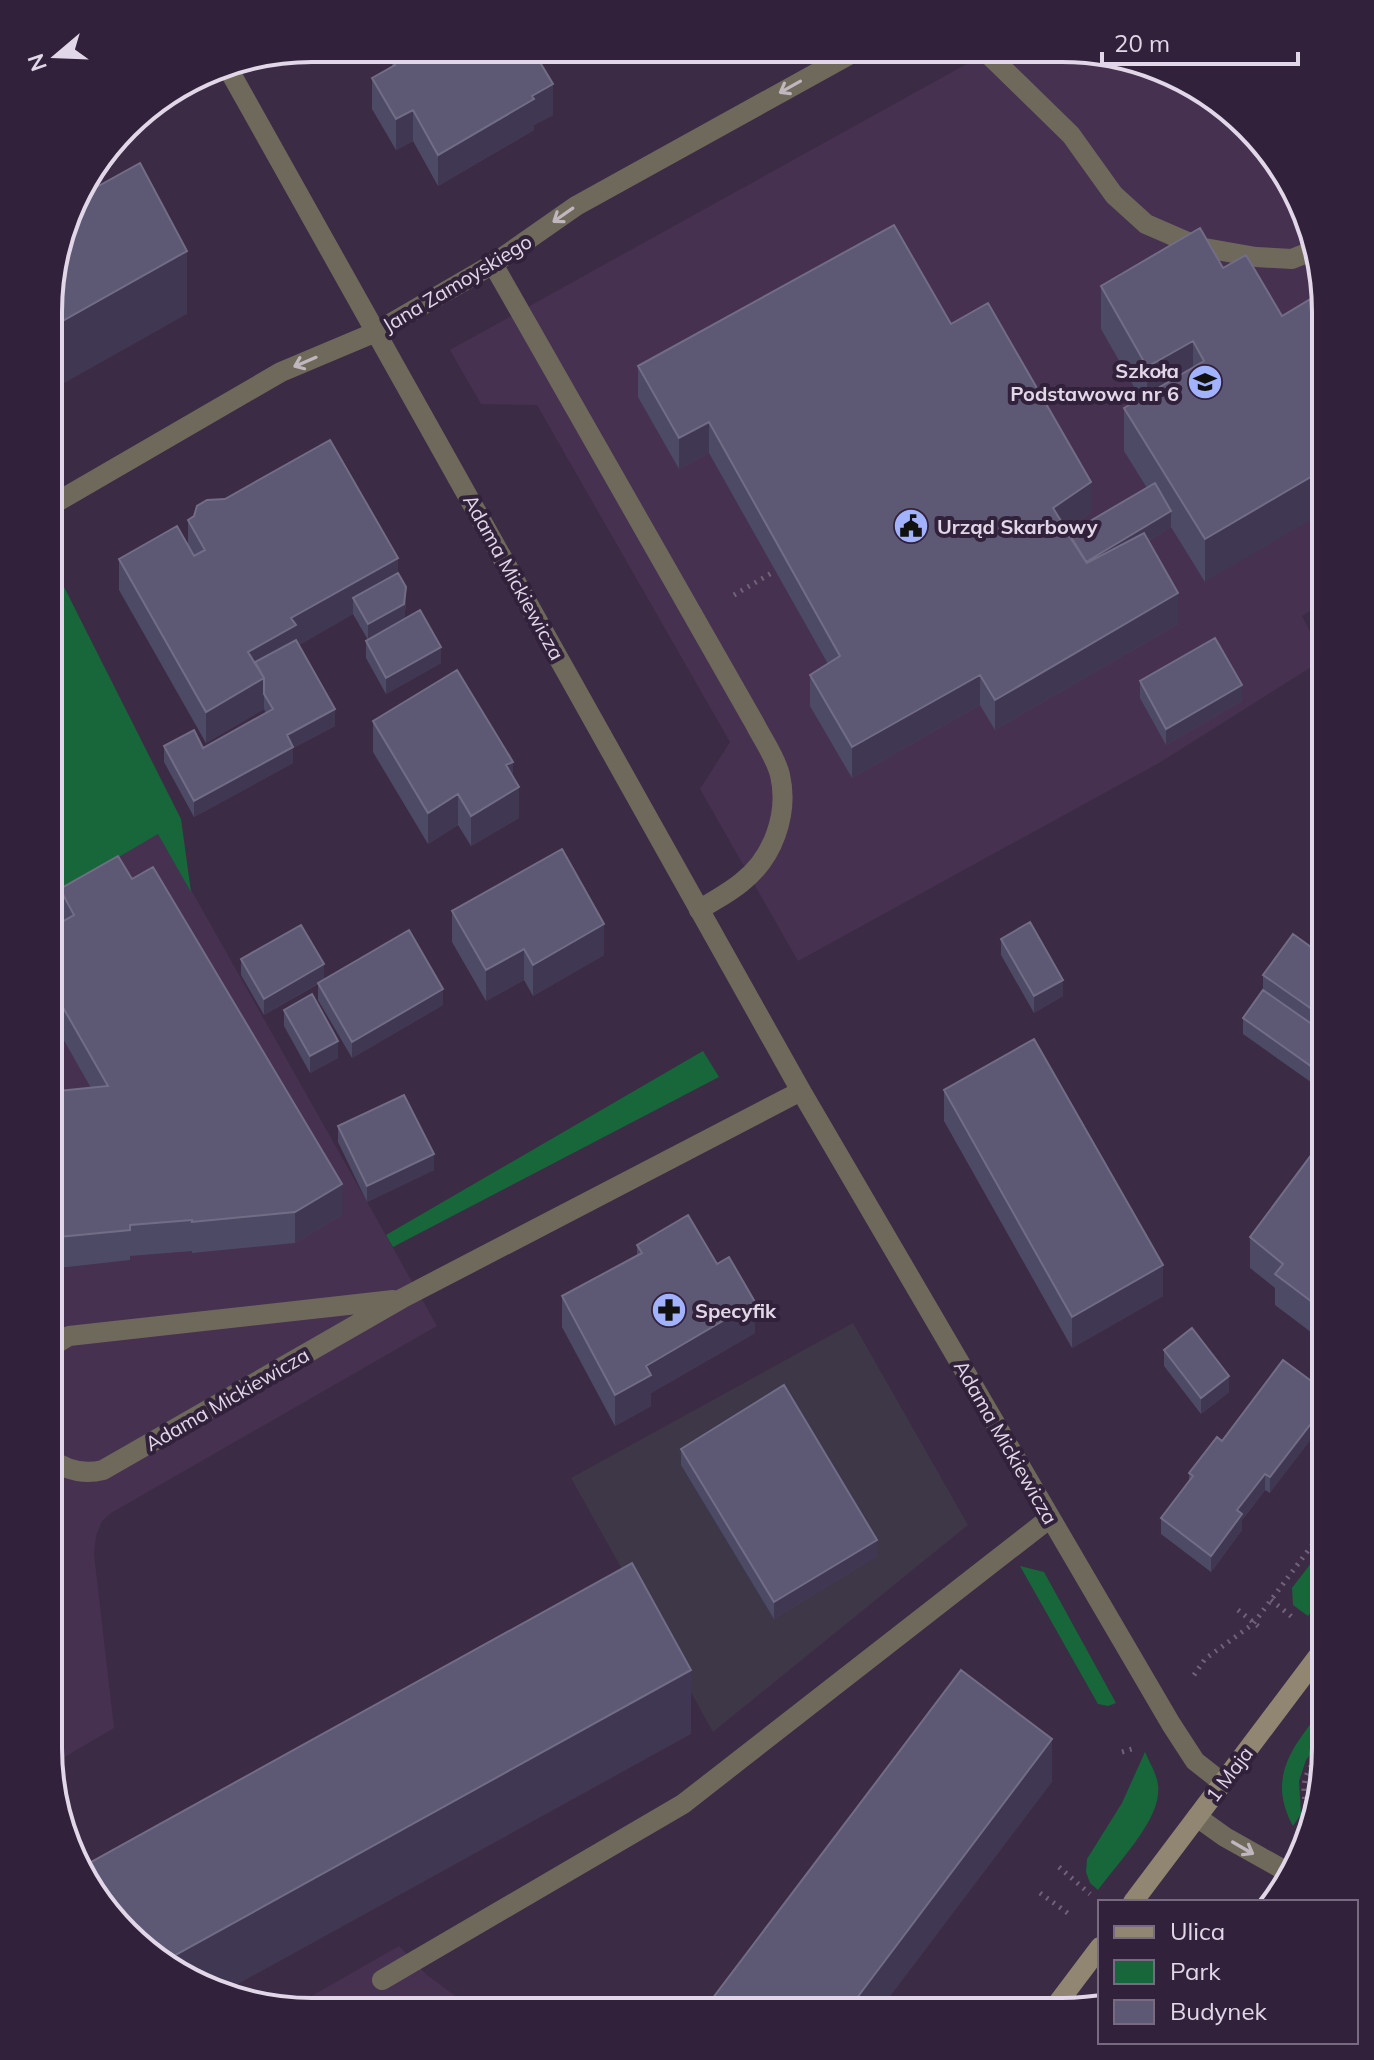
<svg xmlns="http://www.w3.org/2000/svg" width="1374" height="2060" viewBox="0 0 1374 2060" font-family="Mulish,sans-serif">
<rect width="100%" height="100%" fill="#3c2b45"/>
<path fill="#463151" d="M992 50H1097L1222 102 1306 211 1326 312V601L1302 616 1324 659 1159 763 798 961 700 789 730 742 537 405 481 404 450 350Z
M159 833 437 1326 111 1513 102 1521 96 1536 94 1554 114 1728 51 1765 48 1748 49 898Z
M399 1946 427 1975 474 2010H287Z"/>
<path fill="#3d3748" d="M853 1323 968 1525 713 1732 571 1478Z"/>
<path fill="#17673b" d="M57 573 181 819 191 892 158 834 49 898 50 577Z
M703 1051 719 1077 393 1247 386 1235Z
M1325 1545V1592L1308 1616 1293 1605 1292 1588Z
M1020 1566 1044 1572 1116 1703 1108 1706 1098 1704Z
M1325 1706V1735L1306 1760 1299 1781 1301 1814 1293 1826C1265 1775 1296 1743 1325 1706Z
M1145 1752C1151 1766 1160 1778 1158 1794 1156 1824 1116 1865 1098 1890L1090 1883 1086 1872 1087 1859 1122 1803Z"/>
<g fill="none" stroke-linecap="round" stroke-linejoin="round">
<path stroke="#716179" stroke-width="5" stroke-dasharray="2 6" stroke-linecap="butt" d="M734 595 775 571
M1271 1600 1292 1617
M1238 1610 1263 1630
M1194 1675 1205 1659 1253 1624 1325 1528
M1122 1752 1132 1749
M1301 1830C1311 1809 1301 1799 1305 1780 1308 1767 1318 1757 1325 1747
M1059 1867 1090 1894
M1040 1893 1069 1914"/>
<path stroke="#6f695b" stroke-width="20" d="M984 50 1071 135 1114 195 1146 224 1199 247 1256 257 1292 259 1314 250
M493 264 755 724C763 740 776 758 780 775 789 814 773 858 742 882 729 893 713 901 699 910
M382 1980 683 1804 1050 1518"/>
<path stroke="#6f695b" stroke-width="20" d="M225 63 801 1091 1171 1724 1195 1761 1223 1783
M50 506 281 372 376 332 493 264 576 206 858 50
M49 1348 69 1336 393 1300
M48 1457C65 1470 83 1475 103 1470L401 1299 801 1091
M1197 1817 1225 1837 1291 1874"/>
<path stroke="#908671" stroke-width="20" d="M1133 1902 1325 1647
M1051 2012 1100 1947"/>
</g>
<path fill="#4d4a66" d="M661 49H682L666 58Z
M392 59 553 115 534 125V130L438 186 413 141 396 150 372 109V78L392 66Z
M1223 268 1205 582 1171 527 1148 541 1178 624 995 730 980 705 852 778 810 706V675L828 664 709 453 679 469 638 397V366L951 324 1091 513 1066 530 1068 534 1147 488 1124 451V408L1141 399 1101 329V286Z
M188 520 398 573 406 603 404 620 441 663 386 694 366 658V641L368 640 353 614 299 645 335 726 293 748V763L194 817 164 762V746L203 748 266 713 264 709 206 743 119 590V559L188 545Z
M1326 601V644L1314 625V609Z
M1140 681 1242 701 1166 745 1140 698Z
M373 721 513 776 519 818 471 846 458 825 428 844 373 752Z
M60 889 342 1215 295 1243 192 1253V1251L130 1256V1260L49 1269V1092L91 1088 49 1014V929L61 922 60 920Z
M452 911 604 955 533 996 524 980 486 1001 452 942Z
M1001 939 1063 996 1034 1013 1001 955Z
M1326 958V1070L1315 1085 1243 1034V1018L1263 990V975Z
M241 959 324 980 443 1005 352 1058 318 1000V984L264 1015 241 975Z
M284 1010 338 1058 310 1073 284 1026Z
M944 1090 1163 1296 1072 1348 944 1121Z
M338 1126 434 1170 367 1202 338 1142Z
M1326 1158V1332L1320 1339 1275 1305V1288L1250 1268V1237Z
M637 1245 755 1333 651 1393V1406L615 1426 562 1327V1296L637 1256Z
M1164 1350 1229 1392 1201 1414 1164 1366Z
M1283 1360 1270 1493 1265 1490 1242 1520V1530L1211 1572 1161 1534V1518L1189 1482V1473L1222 1441Z
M681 1449 877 1556 774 1619 681 1465Z"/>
<path fill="#403753" d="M666 49H682L666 58Z
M553 84V115L534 125V130L438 186V155Z
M413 110V141L396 150V119Z
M187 251V314L50 391V328Z
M1193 341V384L1147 410V367Z
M709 422V453L679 469V438Z
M1326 468V511L1205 582V539Z
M1091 482V513L1053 539V508Z
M1171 511V527L1078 582V566Z
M398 558V589L353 598V614L296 647 255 678 248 652 291 618Z
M406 587V603L404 620 368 640V624Z
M1178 593V624L995 730V700Z
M441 647V663L386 694V678Z
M980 675V705L852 778V747Z
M264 678V709L206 743V712Z
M1242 685V701L1166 745V729Z
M335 709V726L293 748V763L194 817V801L287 735Z
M513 762V791L519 787V818L471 846V816L506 765Z
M458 794V825L428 844V813Z
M604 924V955L533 996V965Z
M524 949V980L486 1001V970Z
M1326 958V989L1320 966Z
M324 964V980L264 1015V999Z
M1063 980V996L1034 1013V996Z
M443 989V1005L352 1058V1042Z
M338 1041V1058L310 1073V1056Z
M1326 1054V1070L1315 1085V1069Z
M434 1154V1170L367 1202V1186Z
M342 1184V1215L295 1243V1212Z
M1163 1265V1296L1072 1348V1317Z
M1326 1301V1332L1320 1339V1308Z
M755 1302V1333L651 1393V1406L615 1426V1395L646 1366Z
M1229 1376V1392L1201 1414V1398Z
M1326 1404V1420L1270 1493V1477Z
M1265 1474V1490L1242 1520V1530L1211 1572V1556L1237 1510Z
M877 1540V1556L774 1619V1602Z
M691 1670V1734L229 1989 163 1962Z
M1052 1739V1782L879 2011H847Z"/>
<path fill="#5d5974" stroke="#726d86" stroke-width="2" d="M411 48 505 49 508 53 515 49H532L553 84 532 96 534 99 438 155 413 110 396 119 372 78 395 65 392 59Z
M140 163 187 251 50 328V277L77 198Z
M894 225 951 324 988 303 1091 482 1053 508 1087 563 1144 533 1178 593 995 700 980 675 852 747 810 675 840 656 709 422 679 438 638 366Z
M1200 228 1223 268 1246 255 1282 316 1322 292 1326 312V468L1205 539 1124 408 1204 361 1193 341 1147 367 1101 286Z
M330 440 398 558 291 618 296 625 248 652 264 678 206 712 119 559 177 526 194 556 205 550 188 520 194 516 197 506 207 500 225 499Z
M1155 483 1171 511 1086 562 1068 534Z
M398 573 406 587 404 604 368 624 353 598Z
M1326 601V628L1314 609Z
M420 610 441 647 386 678 366 641Z
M1215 638 1242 685 1166 729 1140 681Z
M296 640 335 709 287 735 293 747 194 801 164 746 194 730 203 748 273 709 264 694V678L255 662Z
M457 670 513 762 506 765 519 787 471 816 458 794 428 813 373 721Z
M562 849 604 924 533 965 524 949 486 970 452 911Z
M118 856 132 879 153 867 342 1184 295 1212 192 1222V1220L130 1225V1230L49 1238V1092L108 1086 49 983V929L74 915 60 889Z
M1030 922 1063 980 1034 996 1001 939Z
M301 925 324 964 264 999 241 959Z
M409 930 443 989 352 1042 318 983Z
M1293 934 1326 958 1320 966 1326 969V1019L1263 975Z
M1263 990 1326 1034V1054L1315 1069 1243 1018Z
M312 994 338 1041 310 1056 284 1010Z
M1034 1039 1163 1265 1072 1317 944 1090Z
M404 1095 434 1154 367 1186 338 1126Z
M1315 1150 1326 1158V1301L1320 1308 1275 1274 1283 1264 1250 1237Z
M688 1215 717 1264 729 1257 755 1302 646 1366 651 1375 615 1395 562 1296 642 1253 637 1245Z
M1192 1328 1229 1376 1201 1398 1164 1350Z
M1283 1360 1326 1392V1404L1270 1477 1265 1474 1237 1510 1242 1514 1211 1556 1161 1518 1193 1476 1189 1473 1217 1437 1222 1441Z
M784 1385 877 1540 774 1602 681 1449Z
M632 1563 691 1670 163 1962 152 1958 82 1867Z
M961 1670 1052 1739 847 2011H703Z"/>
<defs><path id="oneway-shaft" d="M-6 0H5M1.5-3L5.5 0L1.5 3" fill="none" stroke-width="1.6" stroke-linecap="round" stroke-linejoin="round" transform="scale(2)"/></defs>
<g stroke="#c0b6be">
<use href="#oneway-shaft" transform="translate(790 87) rotate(151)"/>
<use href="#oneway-shaft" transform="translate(563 215) rotate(145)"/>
<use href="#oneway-shaft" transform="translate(305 362) rotate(157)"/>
<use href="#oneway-shaft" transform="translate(1243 1848) rotate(30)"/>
</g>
<defs>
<g id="school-disc" transform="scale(1.8)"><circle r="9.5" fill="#a3b2fd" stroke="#31213a"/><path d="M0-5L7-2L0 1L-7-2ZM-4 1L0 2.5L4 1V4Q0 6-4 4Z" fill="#111"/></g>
<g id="civic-disc" transform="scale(1.8)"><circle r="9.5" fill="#a3b2fd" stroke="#31213a"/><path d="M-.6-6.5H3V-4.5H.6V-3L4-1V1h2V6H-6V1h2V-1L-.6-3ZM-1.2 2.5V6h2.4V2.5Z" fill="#111"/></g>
<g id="pharmacy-disc" transform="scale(1.8)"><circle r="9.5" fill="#a3b2fd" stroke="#31213a"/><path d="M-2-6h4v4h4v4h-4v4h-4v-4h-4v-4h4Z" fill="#111"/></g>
</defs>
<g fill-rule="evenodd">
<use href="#school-disc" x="1205" y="382"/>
<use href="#civic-disc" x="911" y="526"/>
<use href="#pharmacy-disc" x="669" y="1310"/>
</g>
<g text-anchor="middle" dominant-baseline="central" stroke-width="8" stroke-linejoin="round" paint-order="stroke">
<g font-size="20" fill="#e2d7e8" stroke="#31213a">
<text transform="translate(457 283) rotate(-31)">Jana Zamoyskiego</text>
<text transform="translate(514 577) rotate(61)">Adama Mickiewicza</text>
<text transform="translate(227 1399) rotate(-30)">Adama Mickiewicza</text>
<text transform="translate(1006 1442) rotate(60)">Adama Mickiewicza</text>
<text transform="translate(1229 1774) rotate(-53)">1 Maja</text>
</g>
<g font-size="20" font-weight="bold" fill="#e2d7e8" stroke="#31213a" text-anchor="start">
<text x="1179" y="370" text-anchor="end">Szkoła<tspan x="1179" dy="23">Podstawowa nr 6</tspan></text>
<text x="937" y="526">Urząd Skarbowy</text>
<text x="695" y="1310">Specyfik</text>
</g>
</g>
<path d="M0 0H1374V2060H0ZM312 62H1062A250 250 0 0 1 1312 312V1748A250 250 0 0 1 1062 1998H312A250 250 0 0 1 62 1748V312A250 250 0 0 1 312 62Z" fill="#31213a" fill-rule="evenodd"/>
<path fill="none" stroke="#e2d7e8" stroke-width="4" d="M312 62H1062A250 250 0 0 1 1312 312V1748A250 250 0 0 1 1062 1998H312A250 250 0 0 1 62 1748V312A250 250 0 0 1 312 62Z"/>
<rect x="1098" y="1900" width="260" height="144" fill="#31213a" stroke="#786a80" stroke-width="2"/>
<rect x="1114" y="1926" width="40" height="12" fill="#908671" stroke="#786a80" stroke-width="2"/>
<text x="1170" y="1940" font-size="24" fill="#e2d7e8">Ulica</text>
<rect x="1114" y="1960" width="40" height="24" fill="#17673b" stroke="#786a80" stroke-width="2"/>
<text x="1170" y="1980" font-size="24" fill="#e2d7e8">Park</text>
<rect x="1114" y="2000" width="40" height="24" fill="#5d5974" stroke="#786a80" stroke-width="2"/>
<text x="1170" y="2020" font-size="24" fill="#e2d7e8">Budynek</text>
<g transform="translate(56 56) rotate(251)" stroke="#31213a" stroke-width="6" paint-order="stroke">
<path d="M0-6L14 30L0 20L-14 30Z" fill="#e2d7e8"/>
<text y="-12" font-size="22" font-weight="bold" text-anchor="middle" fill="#e2d7e8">N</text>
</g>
<path d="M1102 52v12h196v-12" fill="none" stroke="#e2d7e8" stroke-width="4"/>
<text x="1114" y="52" font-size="24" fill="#e2d7e8" stroke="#31213a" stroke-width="6" paint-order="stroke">20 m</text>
</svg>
